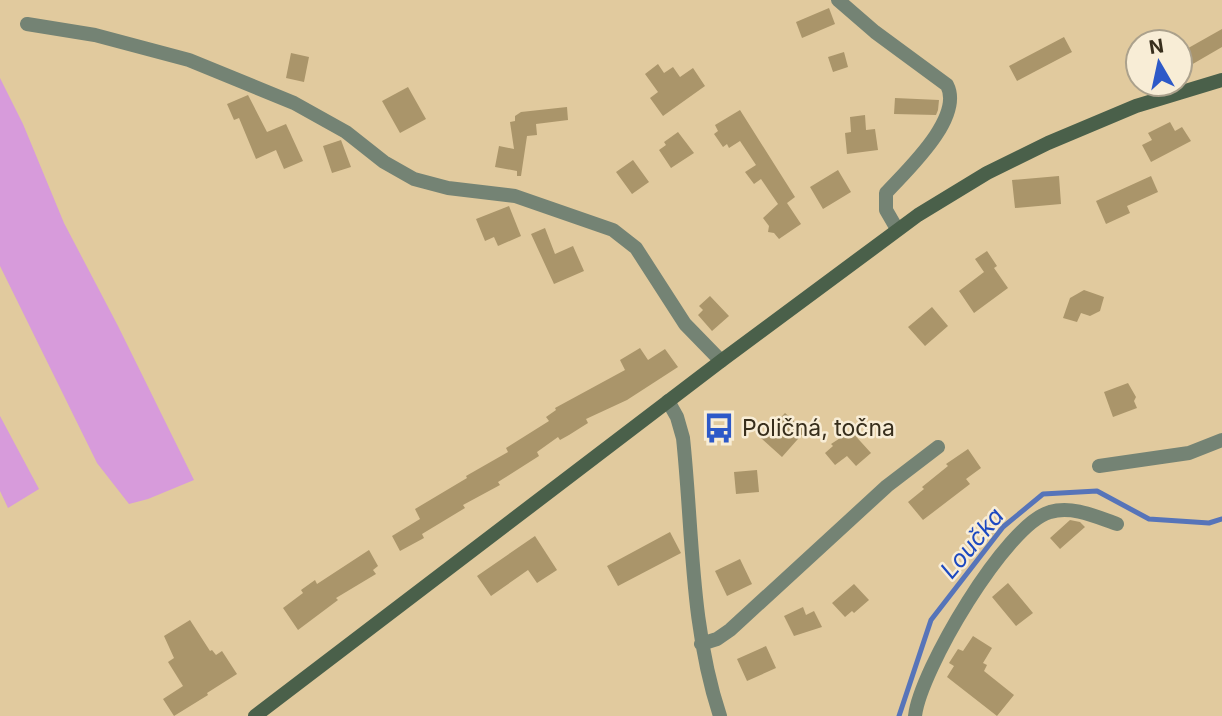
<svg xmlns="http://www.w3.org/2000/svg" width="1222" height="716" viewBox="0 0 1222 716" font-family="Inter,sans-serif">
<rect width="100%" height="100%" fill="#e1ca9e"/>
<path fill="#d79bdb" d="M0 78 23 124 64 223 118 326 194 480 148 499 129 504 97 463 0 266Z
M0 416 39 489 8 508 0 491Z"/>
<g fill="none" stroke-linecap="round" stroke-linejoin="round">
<path stroke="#5674b9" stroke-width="5" d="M899 716 931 620 1003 527 1043 494 1097 491 1149 519 1209 523 1222 519"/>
</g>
<path fill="#aa956a" d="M829 8 835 24 802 38 796 22Z
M1222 29V47L1191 65 1183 51Z
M1064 37 1072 52 1017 81 1009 66Z
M844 52 848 67 833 72 828 57Z
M291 53 309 57 304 82 286 78Z
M658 64 664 73 673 67 680 77 693 68 705 86 663 116 650 98 658 92 645 74Z
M408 87 426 119 400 133 382 101Z
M248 95 267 132 286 124 303 161 284 169 276 150 256 159 239 118 234 120 227 104Z
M895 98 939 100 938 110 936 115 894 114Z
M567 107 568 120 536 124 537 135 527 136 521 176H517V171L495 167 499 146 514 149 510 122 515 121V116L521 112Z
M740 110 795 197 787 203 801 224 779 239 774 233 768 232 769 226 763 218 778 204 761 179 754 184 745 172 756 165 740 141 729 148 727 144 723 147 714 134 718 131 715 125Z
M865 115 866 130 875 129 878 150 847 154 845 133 851 132 850 117Z
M1170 122 1175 131 1182 127 1191 141 1151 162 1142 145 1152 140 1148 133Z
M678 132 694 153 671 168 659 150 666 145 664 142Z
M341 140 351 167 332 173 323 146Z
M633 160 649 182 632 194 616 172Z
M838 170 851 192 823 209 810 187Z
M1059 176 1061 204 1015 208 1012 180Z
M1151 176 1158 192 1127 206 1130 213 1106 224 1096 201Z
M509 206 521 236 498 246 494 237 485 241 476 219Z
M545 228 555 254 573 246 584 271 554 284 531 234Z
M987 251 997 266 994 268 1008 288 974 313 959 291 984 272 975 259Z
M1084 290 1104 297 1100 311 1090 316 1081 313 1077 322 1063 318 1070 298Z
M710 296 729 316 712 331 698 315 703 310 699 306Z
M932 307 948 326 925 346 908 327Z
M640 348 648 360 665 349 678 367 627 400 586 419 588 423 569 435 560 440 558 437 537 452 539 456 498 482 500 485 463 505 465 508 422 534 424 538 400 551 392 536 420 519 415 509 467 478 466 476 508 452 506 448 549 421 546 417 556 410 555 408 625 370 620 360Z
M1128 383 1136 397 1134 401 1137 408 1113 417 1104 392Z
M785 413 805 431 782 457 761 438Z
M851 431 871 453 856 466 847 456 835 465 825 453 833 446 831 444Z
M968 449 981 468 966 479 970 484 923 520 908 502 924 489 922 487 948 466 946 464Z
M757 470 759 492 736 494 734 472Z
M1070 520 1080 522 1085 527 1060 549 1050 538Z
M670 532 681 553 618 586 607 566Z
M535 536 557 570 537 583 528 570 491 596 477 576Z
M369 550 378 566 373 570 376 574 336 598 338 600 298 630 283 608 303 593 301 590 315 580 317 584Z
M740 559 752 584 727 596 715 571Z
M1008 583 1033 613 1016 626 992 597Z
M854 584 869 600 854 613 852 611 845 617 832 603Z
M803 607 806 615 814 611 822 627 794 636 784 616Z
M190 620 210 651 212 650 216 655 222 651 237 674 207 693 208 695 174 716 163 699 183 686 168 662 174 658 164 636Z
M973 636 992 648 983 663 987 665 984 671 1014 695 997 716 947 677 954 666 949 663 958 649 963 651Z
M766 646 776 668 747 681 737 659Z"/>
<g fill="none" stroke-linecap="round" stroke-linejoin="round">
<path stroke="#748374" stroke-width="14" d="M838 0 875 32 947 85C964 118 906 171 886 193V210L897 229
M27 24 95 35 189 60 294 103 346 132 384 162 414 179 448 188 515 196 613 230 636 248 685 324 721 361
M668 401 677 417 683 438C693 532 690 625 720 716
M1099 466 1189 453 1222 440
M701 644 717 639 730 630 887 486 938 447
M915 716C920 671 1006 524 1050 512 1072 505 1097 517 1117 524"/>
<path stroke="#4a604a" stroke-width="14" d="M255 716 721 361 918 215 987 173 1048 143 1136 106 1222 80"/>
</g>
<defs>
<g id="bus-bare" transform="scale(2.415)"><path d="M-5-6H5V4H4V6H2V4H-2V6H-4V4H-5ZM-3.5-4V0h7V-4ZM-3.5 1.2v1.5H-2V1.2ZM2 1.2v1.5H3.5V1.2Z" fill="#2d59c8" stroke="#f8edd6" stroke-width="2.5" paint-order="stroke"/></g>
</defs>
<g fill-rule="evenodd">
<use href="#bus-bare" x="719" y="428"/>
</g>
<g text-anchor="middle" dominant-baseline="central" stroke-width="5" stroke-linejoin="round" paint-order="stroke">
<g font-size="23" fill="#372e1c" stroke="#f8edd6" text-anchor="start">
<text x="742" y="428">Poličná, točna</text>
</g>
<g font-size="24" font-style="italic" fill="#1c49c1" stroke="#f8edd6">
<text transform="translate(972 543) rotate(-50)">Loučka</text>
</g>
</g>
<g transform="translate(1159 63) rotate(351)"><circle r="33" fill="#f8edd6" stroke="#aba18c" stroke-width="2"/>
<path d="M0-5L12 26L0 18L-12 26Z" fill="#2d59c8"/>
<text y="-10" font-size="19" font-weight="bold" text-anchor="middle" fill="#372e1c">N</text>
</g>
</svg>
